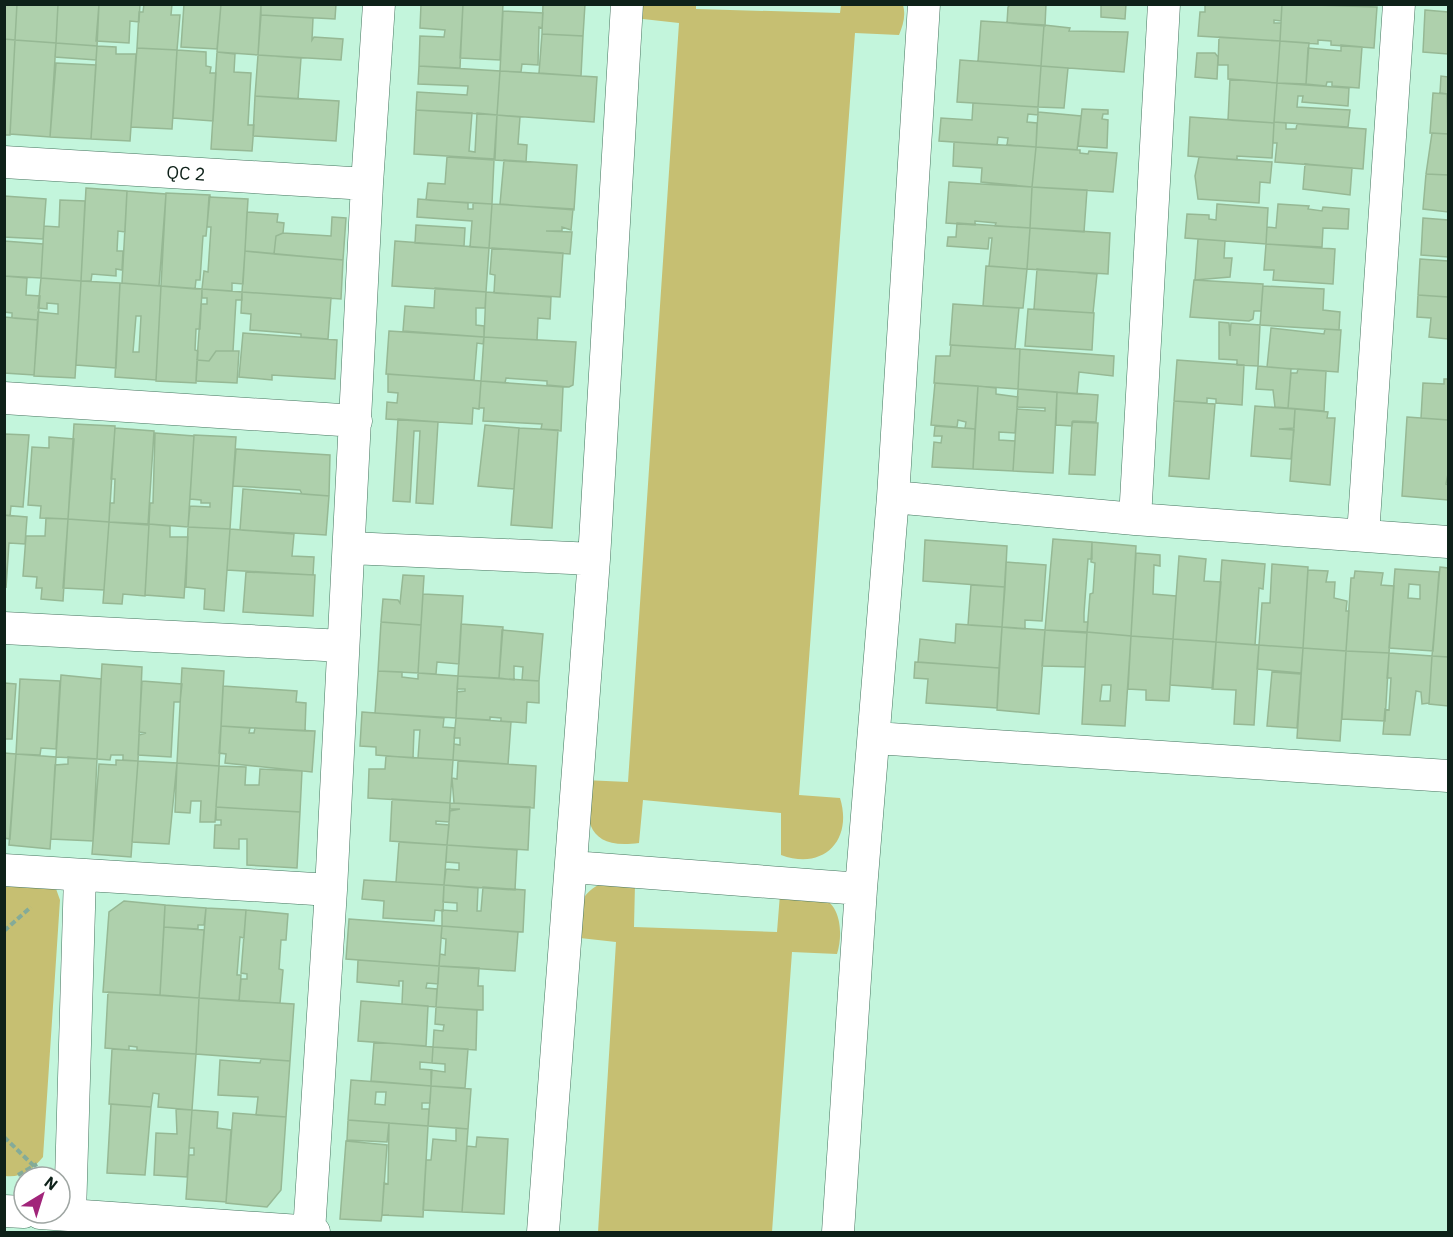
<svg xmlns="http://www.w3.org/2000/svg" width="1453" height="1237" viewBox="0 0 1453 1237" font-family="'IBM Plex Sans',sans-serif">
<rect width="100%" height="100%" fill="#c3f5dc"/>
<path fill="#c6bf72" d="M696 4V9L840 13 841 5H903C906 16 903 25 899 35L855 33 799 795 840 798C853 840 824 871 781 855V813L643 800 639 843C586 850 587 821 584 780L628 782 679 23 634 18 633 5Z
M5 873 55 886 60 900 43 1157C32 1170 21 1178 5 1176Z
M606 881 635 884 634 927 777 932 780 894C792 894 808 892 819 896 842 904 843 935 837 954L792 952 772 1232H598L616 942 571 937C579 909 577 894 606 881Z"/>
<path fill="#aed0ac" stroke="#96b894" stroke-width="1.5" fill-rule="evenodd" d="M4 4H17L15 40 4 39Z
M17 4H58L56 43 15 40Z
M58 4H99L97 46 56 43Z
M99 4H140L139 22 130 21 129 43 96 41Z
M144 4H172L171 15H180L177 50 137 48 139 12H143Z
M184 4H221L217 49 181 47Z
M221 4H261L258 55 217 52Z
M261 4H336L335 19 261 15Z
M421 4H463L460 68 419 66 420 36 444 37 445 30 420 28Z
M463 4H503L500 60 460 58Z
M543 4H585L583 36 542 34Z
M1011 4H1046L1045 26 1007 23 1008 7Z
M1101 4H1126L1125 19 1101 17Z
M1205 4H1282L1281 21 1274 20V23H1281L1280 41 1198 36 1200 12H1205Z
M1282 4 1377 7 1374 48 1331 45V41L1318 40V44L1280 41Z
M1425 10 1448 12V54L1423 52Z
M503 11 543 13 542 28 539 27 538 65 522 64 521 72 500 71Z
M261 15 313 18 312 40 314 37 343 39 341 60 258 55Z
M981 21 1044 25 1041 66 978 61Z
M1044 25 1070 28 1069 31 1128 32 1124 72 1041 66Z
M542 34 583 36 581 76 539 73Z
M1219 37 1280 41 1277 83 1228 79V65H1218Z
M4 39 15 40 10 135H4Z
M15 40 56 43 50 137 10 134Z
M1280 41 1309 43 1306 84 1277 83Z
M56 43 97 46 96 60 55 57Z
M1341 45 1362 47 1359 88 1332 86V82H1327L1326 86 1306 84 1308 48 1341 51Z
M97 46 116 47V54H136L130 141 91 139Z
M137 48 177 50 172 129 131 127Z
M177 50 206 52V66L211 67 210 73H216L213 121 173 118Z
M217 52 235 54 234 72 251 73 248 125H254L252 151 211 149Z
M1197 53H1215L1218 57 1217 79 1195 77Z
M258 55 301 58 298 99 255 96Z
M960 60 1041 66 1038 107 957 102Z
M56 63 96 65 91 139 50 137Z
M1448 65V94L1440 93 1441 76 1448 77Z
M419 66 500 71 497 115 416 110 417 92 467 95 468 86 418 84Z
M1041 66 1068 68 1064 108 1038 107Z
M500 71 597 77 594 122 497 115Z
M1230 79 1277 83 1274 123 1228 120Z
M1277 83 1349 88 1348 106 1302 102 1303 96H1298L1297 107 1350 110 1348 127 1274 122Z
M1433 93 1447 94 1448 134 1430 133Z
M255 96 339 101 336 141 253 136Z
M973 103 1038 107V115L1028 114 1027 122 1037 123 1036 147 1007 145 1008 138 998 137 997 145 939 141 941 118 972 120Z
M1082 109 1108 110V114H1103L1102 119 1108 120 1107 148 1078 146Z
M416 110 472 113 469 151 475 152 477 113 497 115 495 159 414 154Z
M1038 112 1081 116 1077 150 1036 147Z
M497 115 520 117 518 144 527 145 526 162 494 160Z
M1190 117 1274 123 1272 158 1237 156V160L1188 156Z
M1274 122 1286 123V129H1296L1297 124 1366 129 1363 169 1275 162 1277 143H1273Z
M1432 133 1448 134V175L1426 174Z
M954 142 1036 147 1032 187 981 182 982 168 953 166Z
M1036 147 1080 150V153L1088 154 1089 151 1117 153 1113 192 1032 187Z
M447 157 494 160 492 204 426 200 428 183 445 184Z
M1199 157 1272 162 1270 183 1260 182 1259 203 1198 199 1195 176Z
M504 160 577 165 574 210 500 204Z
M1305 164 1352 168 1350 195 1303 189Z
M1426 174 1448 175V212L1423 209Z
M949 182 1032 187 1030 228 995 226 996 223 975 221V225L946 223Z
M1032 187 1087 190 1084 232 1030 228Z
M86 188 127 191 125 232 118 231 117 251H123L122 270 116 269V276L92 274 91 281H81Z
M127 191 166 194 159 286 122 283Z
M166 193 210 195 206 236H203L200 280H196L195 289 161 286Z
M4 196 46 199 43 239 4 237Z
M209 197 248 199 243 284 232 283V291L202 289 204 271 208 272 211 227H207Z
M418 199 468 203V209H473V203L492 204 489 248 470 247 472 221 417 217Z
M60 200 85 201 81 281 41 278 44 226 59 227Z
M492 204 573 209 571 230 562 227V231H546L572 232 570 254 489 248Z
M1217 204 1268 208 1266 244 1185 238 1187 214 1209 215V219L1216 220Z
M1278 204 1309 206 1308 209 1322 211 1323 207 1349 209 1348 229 1323 228 1322 247 1266 244 1267 227 1276 228Z
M247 212 278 214 277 222 284 223 283 233 276 236 274 254 245 251Z
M332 217 346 218 343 260 274 254 276 236 283 233 331 236Z
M1423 218 1448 220V257L1421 255Z
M957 223 1030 228 1027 269 989 266 992 238H989L988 249 947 246 948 237H956Z
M416 225 465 228 464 246 415 243Z
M1030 228 1110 233 1108 274 1027 269Z
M1198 239 1225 241 1224 258H1232L1230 277 1195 280Z
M4 241 43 244 41 278 4 276Z
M395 241 489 248 486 292 392 286Z
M1266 244 1335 249 1333 284 1273 280 1274 270H1264Z
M492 248 563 253 560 297 494 293 495 275 490 274Z
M245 251 343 260 341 299 242 292Z
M1420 259 1448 261V297L1418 295Z
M986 266 1027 269 1023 308 983 306Z
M1037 269 1097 274 1093 313 1034 309Z
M4 276 27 278 26 295 40 296 38 320 12 318V313L4 312Z
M41 278 81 281 75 378 34 376 38 312 58 314V304L47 303V309L38 308Z
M1194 280 1263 284 1261 311H1254L1253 319 1249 321 1190 317Z
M81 281 120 283 116 368 76 365Z
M120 283 161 286 156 380 115 377ZM136 316H141L139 352H133Z
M161 286 202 289 200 329H196L195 350 198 351 196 383 156 381Z
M1263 286 1324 289 1323 310 1340 312 1339 330 1260 325Z
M435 288 486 292 485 308H476V325L484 326V337L403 331 405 306 434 308Z
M202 289 242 292V300H236L233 351H216L209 361 197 360 201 304H207V298H202Z
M242 292 331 298 328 339 301 337V334L250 330 251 314 241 313Z
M486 292 551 297 550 319 538 318 537 340 484 337Z
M1418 295 1448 297V339L1429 337 1431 318 1417 317Z
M953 304 1019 308 1015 349 950 345Z
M1028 309 1094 313 1092 350 1025 346Z
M4 317 38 320 34 375 4 373Z
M1219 322 1229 323 1230 336 1231 323 1260 325 1258 366 1237 365V360L1219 359Z
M1271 328 1324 334 1325 329 1341 330 1338 372 1267 367Z
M389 331 484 337 483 344 477 343 474 380 386 374Z
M243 333 337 340 335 379 272 375V380L239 377Z
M484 337 576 342 573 385 569 387 547 385V381L506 378 505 383 481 381Z
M951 345 1020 349 1018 389 934 383 936 356H950Z
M1020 349 1114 356 1113 376 1079 372 1077 394 1018 389Z
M216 351H239L237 383 196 381 197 360 209 361Z
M1177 360 1244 365 1242 405 1216 403V399L1207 398V403L1174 401Z
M1258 366 1291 369 1288 408 1275 407 1273 390 1256 389Z
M1298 369 1326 371 1324 411 1288 408 1291 373H1297Z
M388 374 481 381 479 409 473 408 472 424 386 419 387 402 397 403 398 393 388 392Z
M1444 379H1448V420L1421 418 1423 383 1444 384Z
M481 381 563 387 561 431 541 429 542 424 483 421 484 408H479Z
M935 383 978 386 975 429 965 428 966 422 958 420 957 427 931 425Z
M978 386 996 388V394L1018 397 1015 433 999 432V440L1015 441 1013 471 973 469Z
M1018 389 1057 392 1053 473 1013 471 1017 409 1045 411V408L1017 407Z
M1057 392 1098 395 1096 422 1073 421 1072 426 1056 425Z
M1174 401 1215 404 1209 479 1169 476Z
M1255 406 1295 409 1294 428 1279 429 1294 430 1291 459 1251 456Z
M1295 409 1328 412 1327 418H1335L1330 485 1290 481Z
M1407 417 1448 420V474L1446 484 1448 485V500L1402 496Z
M398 419 438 422 433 504 416 503 420 431H414L410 502 393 501Z
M1072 422 1098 423 1095 475 1069 474Z
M74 424 115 426 109 522 68 519Z
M485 425 519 428 514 489 478 486Z
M935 426 975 429 973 469 932 467 934 442 941 443 942 436H934Z
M115 428 154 431 148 525 109 522 110 503H114L115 479H111Z
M519 428 558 430 552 528 511 525Z
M155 433 194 436 188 527 149 524 150 503H153Z
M4 434 29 435 23 507 11 506 10 516 4 515Z
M194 435 236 437 230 529 188 527 190 506 210 507V503H201V500L190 499Z
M49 437 74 439 68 519 40 518 41 506 28 505 32 447 49 448Z
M236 449 330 455 329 496 302 494 300 490 233 486Z
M243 489 329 496 326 535 240 530Z
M4 515 27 517 25 544 9 543 6 588Z
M46 518 68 519 63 601 41 599 42 588H36L37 577 23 576 26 536H45Z
M68 519 109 522 104 590 63 588Z
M109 522 149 524 145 596 123 594 122 604 103 603Z
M149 524 170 526V537H188L184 598 145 595Z
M188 527 230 529 224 611 204 609 205 589 186 587Z
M230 529 294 534 292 556 314 557 313 575 227 570Z
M1053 539 1092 542V559H1088L1084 613V622H1088L1087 633 1045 630Z
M925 540 1007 546 1005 587 923 581Z
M1092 542 1136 546 1131 636 1087 632 1090 594 1093 593 1095 563 1091 562Z
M1136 553 1160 555V566L1154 565 1153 594 1176 596 1173 639 1131 636Z
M1179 556 1206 559 1204 581 1221 582 1216 642 1173 639Z
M1222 560 1265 564 1263 589 1259 588 1255 645 1216 642Z
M1006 562 1046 565 1042 621 1025 620V629L1002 627Z
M1272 564 1308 567 1303 648 1259 645 1262 603H1270Z
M1440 567 1448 568V657L1432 656Z
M1395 569 1439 572 1433 651 1389 648ZM1409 584 1420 585V599L1408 598Z
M1308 570 1328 571 1326 582H1335L1334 598 1347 601 1346 611H1349L1346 651 1303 648Z
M1355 571 1383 573 1381 585 1394 586 1389 653 1346 651 1351 578H1354Z
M246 572 315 575 313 616 243 612Z
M403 575 424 576 421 625 381 622 383 599 398 600 400 603Z
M971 585 1005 587 1002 627 968 625Z
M423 594 463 596 459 664 437 662 436 674 418 673Z
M381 622 421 625 418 673 378 671Z
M461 624 503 627 499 678 458 676Z
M956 624 1002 627 999 668 918 662 920 639 955 643Z
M1002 627 1045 630 1039 714 997 710Z
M502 630 543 634 539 681 522 680 523 667 514 666V680L499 678Z
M1045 630 1087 632 1085 667 1042 666Z
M1087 632 1131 636 1125 726 1082 724ZM1102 685H1111L1110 701H1100Z
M1131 636 1173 639 1169 701 1146 700V690L1128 689Z
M1173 639 1216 642 1213 688 1170 685Z
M1216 642 1259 645 1254 725 1234 724 1236 690 1212 689Z
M1259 645 1303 648 1301 673 1257 669Z
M1303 648 1346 651 1340 741 1297 738Z
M1346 651 1389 653 1385 721 1342 719Z
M1389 653 1432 656 1429 703 1422 704 1421 692 1416 691 1410 735 1383 734 1385 709 1389 710 1391 678H1387Z
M1432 656 1448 657V706L1429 704Z
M915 662 999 668 997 708 926 703 928 679 914 678Z
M102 664 142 667 138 761 123 760V755H111L110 760 97 759Z
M182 668 224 671 219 766 177 763Z
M378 671 402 672V677L418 679V673L458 676 456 718 375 713Z
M1272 672 1301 674 1297 728 1267 726Z
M61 675 101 679 97 759 56 757Z
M458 676 539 681V703L527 702 526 723 501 721V718L490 717V720L456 718 457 692 465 691V689H457Z
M20 679 60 681 56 749 41 748 40 755 16 754Z
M142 681 182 684 180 702H174L171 757 138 755 139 735 146 733 139 732Z
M4 683 16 684 12 739H4Z
M223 686 297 691 296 702 306 703 305 731 221 726Z
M362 712 444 718 443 727 455 728 453 760 418 758 420 730H414L413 758 376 755V747L360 746Z
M456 718 511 722 508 764 453 760 454 744 460 745V738H454Z
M221 726 250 728 249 733H254L255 728 315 731 312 772 225 763 226 754 219 753Z
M4 753 16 754 10 839 4 838Z
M16 754 56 757 50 849 9 845Z
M386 756 453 760 450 803 368 798 369 769H385Z
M68 757 97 759 93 841 51 839 55 765 68 764Z
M116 760 138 761 131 857 92 854 99 764 116 765Z
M138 761 177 763 169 844 132 842Z
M458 761 536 766 534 808 454 803 452 778 457 779Z
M177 763 219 766 215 822H200L201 801H191L190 813 175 812Z
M219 766 246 767 245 785H259L260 769 302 771 300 812 216 807Z
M392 799 450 803 449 822 436 821V824L449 825 447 845 390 841Z
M450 803 530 807 528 850 447 845 450 811 460 809H450Z
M216 807 300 812 297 868 247 865V839H239V849L214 848 215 825H221V820H216Z
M399 842 447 845 444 885 396 882Z
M447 845 517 850 515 890 444 885 446 869 459 870V863L446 862Z
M364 880 444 885 443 911 435 910 434 921 383 918 384 901 362 899Z
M444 885 478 888 477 911H481L483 887 525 890 523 932 442 926V910L457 911V903L443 902Z
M124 901 165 905 160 995 103 992 109 912Z
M165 905 206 908 204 925H198V929L164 927Z
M206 908 246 910 244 938 240 937 237 975H241L239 1001 199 998Z
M246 910 288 914 286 940H281L279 969 283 970 280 1003 239 1001 241 979H247V974L241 973Z
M349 919 442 926 439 966 346 959Z
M442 926 518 932 515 971 439 966 440 954 445 955 446 939 441 938Z
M164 927 204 930 199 998 160 995Z
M358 960 439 966 438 984 427 983 426 988 437 989 436 1007 402 1004 403 981H399V986L357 982Z
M439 966 479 968 478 986H483V1010L436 1007Z
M108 992 199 998 196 1054 137 1050V1047L129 1046V1050L105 1048Z
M199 998 294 1004 290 1061 196 1054Z
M361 1001 428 1006 426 1046 358 1041Z
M436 1007 477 1010 476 1050 433 1047 434 1030 443 1031 444 1025 435 1024Z
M374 1042 433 1047 432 1063 420 1062V1069L432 1070 431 1086 371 1081Z
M433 1047 468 1049 465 1088 431 1086V1070L445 1072V1064L432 1063Z
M112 1049 196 1054 192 1110 158 1107 159 1094 153 1093 151 1107 109 1104Z
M261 1059 290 1061 286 1117 256 1115 258 1097 218 1095 220 1060 260 1063Z
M351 1080 431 1086 430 1103H422V1109H429L428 1126 348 1120ZM376 1092H386L385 1105 375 1104Z
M431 1086 471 1089 468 1129 428 1126Z
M111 1104 151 1107 145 1175 107 1173Z
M176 1109 192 1110 187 1177 154 1175 156 1133 177 1134Z
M192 1110 218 1112 217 1128 231 1130 226 1202 186 1199 189 1155H194V1148H189Z
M233 1113 286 1117 281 1190 267 1207 226 1203Z
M348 1120 389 1123 387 1142 347 1140Z
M389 1123 428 1126 423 1217 382 1215 384 1183 388 1184Z
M456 1128 468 1129 462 1212 423 1210 426 1160H431L433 1139 456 1141Z
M477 1137 508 1139 504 1214 462 1212 467 1146 476 1147Z
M346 1141 387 1145 382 1215H389H382L381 1221 340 1219Z"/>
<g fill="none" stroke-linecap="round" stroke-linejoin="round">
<g stroke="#46755f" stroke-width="33">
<path id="minor" d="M4 162 367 184
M4 398 356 421
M893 497 1135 519 1448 542
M1135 519 1164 4
M1363 535 1399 4
M350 548 594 559
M4 628 343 646
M875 738 1448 776
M572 867 861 889
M4 870 331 890
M4 1211 24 1212
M40 1213 314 1232
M70 1214 80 875
M309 1232 331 890 367 184 379 4
M543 1232 594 559 627 4
M838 1232 861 889 893 497 924 4"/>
</g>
<path stroke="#84ab98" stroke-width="4" stroke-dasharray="6 3" stroke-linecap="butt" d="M4 931 31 907
M4 1137 35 1167
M18 1175 37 1164"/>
<use href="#minor" stroke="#fff" stroke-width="32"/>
</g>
<g text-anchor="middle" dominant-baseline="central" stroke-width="4.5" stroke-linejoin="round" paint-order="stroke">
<g font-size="18" fill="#0e2119" stroke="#fff">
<text transform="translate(186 173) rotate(4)">QC 2</text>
</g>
</g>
<rect width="1453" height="1237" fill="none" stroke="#0e2119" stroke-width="12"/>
<g transform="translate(42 1195) rotate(38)"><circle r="28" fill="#ffffff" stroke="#9fa6a3" stroke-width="1.5"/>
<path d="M0-4.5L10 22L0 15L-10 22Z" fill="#a1257a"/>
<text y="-9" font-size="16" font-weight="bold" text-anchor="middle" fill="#0e2119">N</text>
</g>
</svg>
